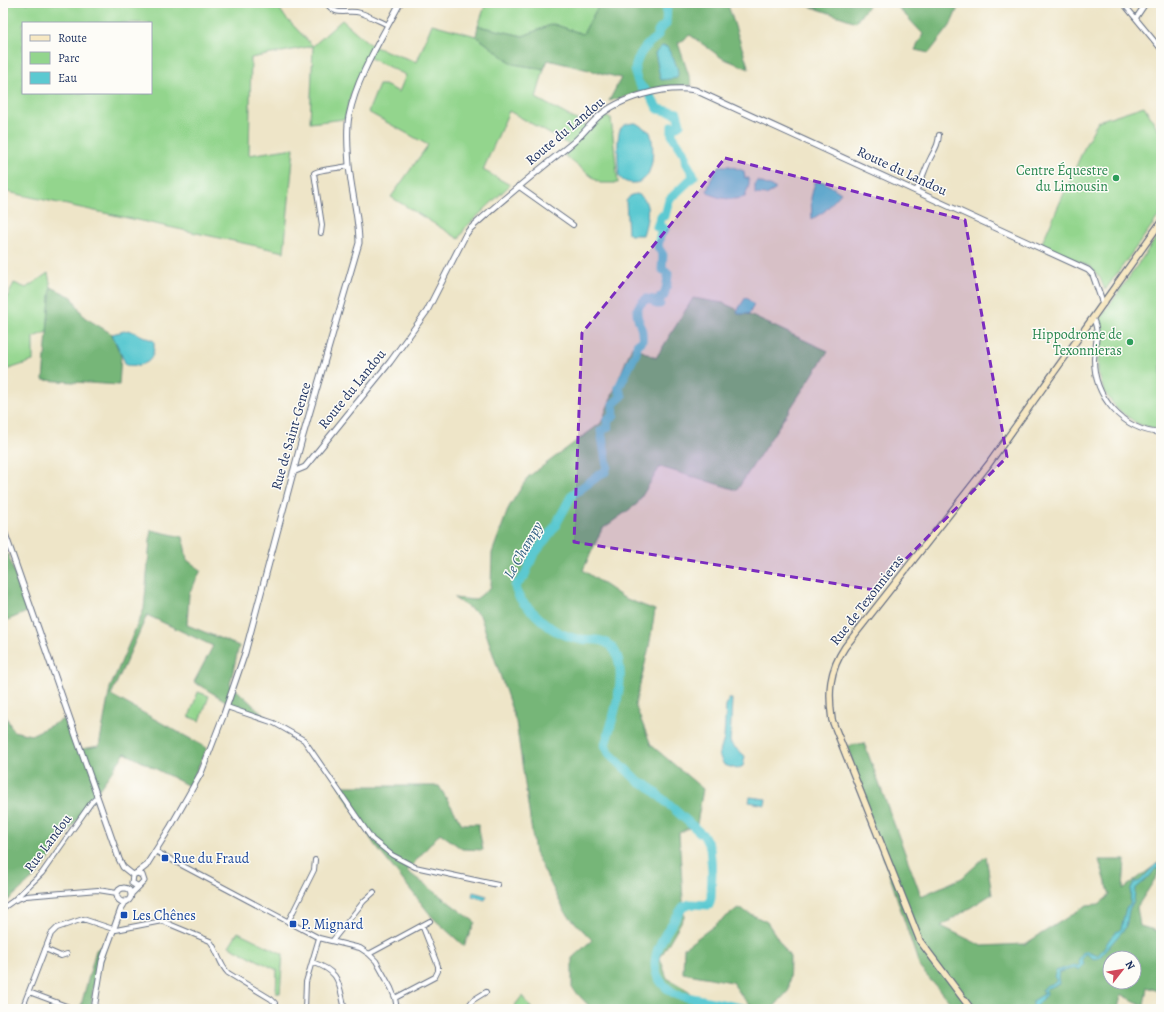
<svg xmlns="http://www.w3.org/2000/svg" width="1164" height="1012" viewBox="0 0 1164 1012" font-family="Alegreya,serif">
<rect width="100%" height="100%" fill="#fdfcf7"/>
<filter id="ink" filterUnits="userSpaceOnUse"><feTurbulence type="fractalNoise" baseFrequency=".025" numOctaves="2"/><feDisplacementMap in="SourceGraphic" scale="8" xChannelSelector="R" yChannelSelector="G"/><feConvolveMatrix kernelMatrix="1 2 1 2 8 2 1 2 1" color-interpolation-filters="sRGB"/></filter>
<filter id="wash" filterUnits="userSpaceOnUse"><feTurbulence type="fractalNoise" baseFrequency=".012" numOctaves="4" result="noise"/><feDisplacementMap in="SourceGraphic" scale="16" xChannelSelector="R" yChannelSelector="G"/><feGaussianBlur stdDeviation="0.9" result="paint"/><feColorMatrix in="noise" values="0 0 0 0 0 0 0 0 0 0 0 0 0 0 0 0 0 1.4 0 .05"/><feComposite in="paint" operator="in"/></filter>
<g filter="url(#wash)">
<rect width="100%" height="100%" fill="#eee5c8"/>
<path fill="#93d58d" stroke="#578276" fill-rule="evenodd" d="M3 3H276L285 17 313 46 342 20 372 46 417 62 432 24 476 36 513 64 544 69 536 98 591 128 605 117 611 118 618 183H600L564 155 573 147 509 111 483 170 510 185 465 228 459 239 391 197 428 145 368 112 379 85H385L399 92 406 75 368 57 351 94 345 119 310 123 313 46 251 58 249 155 294 148 284 252 3 191ZM23 23H151V93H23Z
M486 3H600L583 34 553 24 523 36 478 26Z
M1144 106 1161 134V213L1105 290 1100 278 1091 267 1041 245 1086 144 1098 121Z
M1161 231V430L1138 424 1117 409 1104 391 1098 372V361L1100 319Z
M48 273 51 287 47 332 33 337V361L3 371V298L8 296 14 283 26 288Z
M198 692 209 696 200 721 189 717Z
M238 932 283 954 280 993H276L277 970 229 946Z
M522 996 532 1009H512Z"/>
<path fill="#76b678" stroke="#48726b" fill-rule="evenodd" d="M600 3H740L728 5 749 69 722 58 690 35 678 43 692 85 664 86 609 101 621 78 548 60 544 69 513 64 476 36 478 26 523 36 553 24 583 34Z
M800 3H870L856 22Z
M894 3H960L950 26 929 53 915 50 923 34Z
M51 287 72 297 84 317 112 334 121 356 119 385 43 380Z
M693 298 723 303 828 351 737 490 660 467 637 504 602 529 583 570 624 598 655 610 649 647 635 705 651 745 703 789 697 824 679 833 684 917 660 958 667 978 689 991 706 1009H592L572 988V958L592 940 565 912 535 853 516 722 480 615 454 598 475 600 491 587 492 553 509 507 528 477 601 423 632 346 656 358Z
M151 530 183 537 187 560 201 570 189 594 187 625 239 646 230 684 266 717 234 706 194 682 213 646 147 615 111 695 207 748 189 786 125 753 39 873 3 905V710L13 731 31 735 64 719 76 750 99 746 110 688 144 609Z
M8 554 27 612 3 622V557Z
M864 743 921 896 962 878 986 856 992 894 941 926 982 946 1025 944 1087 905 1099 904 1110 895 1099 860H1125L1123 889 1161 861 1157 876 1137 907 1140 926 1161 932V992L1147 987 1144 1006 1121 994 1118 1009H956L920 968 847 746ZM1110 958H1134V982H1110Z
M339 786H439L462 824H478L483 850 462 849 440 833 407 871 475 922 464 946 433 918 374 844Z
M738 908 767 922 790 957 789 990 772 1009C746 1009 747 1002 732 982L683 973 684 948Z
M105 944 93 990 91 1009H80L96 950Z"/>
<path fill="#5cc9d1" stroke="#3c7c98" d="M662 46 667 47C671 55 681 69 677 78L661 80C659 75 657 60 655 53Z
M636 123 650 132C655 146 655 184 633 183 627 183 622 181 619 176 618 168 616 133 621 128 624 124 631 123 636 123Z
M719 166H730L744 171 745 178H749V185L745 197C734 201 714 199 707 191L712 177Z
M757 181 775 188V190L766 195 755 194V185Z
M815 182H824L841 193 825 211 812 219 811 198Z
M637 194C653 200 647 222 643 235H631L628 233 626 201 631 195Z
M746 297 754 305 749 314H738L737 311Z
M129 330 154 341C155 362 146 367 126 365L112 334Z
M728 699H732L730 742 732 745 745 756 743 766 737 769 724 765 719 755 724 739 726 705 728 702Z
M750 797 766 799 765 805 749 802Z
M1156 864 1161 865V869L1156 868 1149 877 1135 889 1134 901 1129 910 1126 927 1099 958 1094 959 1085 953 1082 960 1084 964 1079 970 1076 968 1059 972 1058 977 1059 984 1045 989 1046 995 1037 1004 1038 1009H1035L1033 1007V1001L1044 994 1042 990 1045 986 1056 982V979L1054 977 1056 971 1074 965 1078 966 1080 964 1078 961 1083 952 1087 951 1098 955C1108 945 1108 936 1121 929L1126 908 1130 905 1131 888 1134 883 1140 881Z
M473 892 487 896 485 900 472 896Z"/>
<g fill="none" stroke-linecap="round" stroke-linejoin="round">
<path stroke="#5cc9d1" stroke-width="9" d="M646 91C624 73 640 48 658 36V31L666 24 667 4 669 3
M650 96 658 109 677 113 680 124 677 126H672V135L686 156V162L694 176 669 200 665 216H661L657 227 661 226 665 229 660 236 658 247 663 255 662 269 668 273C668 279 666 289 664 296L660 297V304H656L654 300 646 299C626 314 646 322 642 341L637 345 636 353 619 387V390L622 396 613 404 614 416 607 420 608 427 601 431 607 466 605 472 602 473 572 495 554 528 533 556 524 577 515 586C517 598 525 605 534 613 548 627 557 634 577 639 585 640 594 639 602 641 637 653 612 721 605 745L609 753 640 783 647 785 704 836 710 848 712 870 711 898 709 905 690 904 683 907C664 936 634 971 677 995L746 1009"/>
</g>
</g>
<g filter="url(#ink)">
<g fill="none" stroke-linecap="round" stroke-linejoin="round">
<g stroke="#656f83" stroke-width="6">
<path id="minor" d="M326 3C339 19 345 8 361 13 370 16 379 21 388 25
M1123 3 1161 49
M1136 18 1146 3
M518 186 573 225
M916 191C922 180 925 169 930 159 935 149 938 146 939 135
M321 233 322 225 314 173C319 169 341 168 349 166
M1093 319C1100 331 1095 346 1094 359 1094 397 1122 430 1161 433
M227 707 274 723 304 740 372 839 392 855 415 867 498 885
M155 851 319 938 360 948 369 954 376 961 391 988 395 998 397 1009
M13 901 42 873 91 803 97 797
M3 908 13 901 26 896 98 890 117 893
M288 922 314 870 315 860
M333 940 364 901 374 892
M45 949 61 956 67 954
M369 954 430 921
M312 962C341 972 338 982 345 1009
M29 992 69 1007 70 1009
M395 998 435 977 438 971V966L422 925
M22 1009 51 934 57 928 83 919 116 930 162 921 210 941C218 951 219 964 228 973L271 999 275 1003V1009
M305 1009 306 982 319 938
M466 1009 473 1000 486 992"/>
</g>
<g stroke="#656f83" stroke-width="7">
<path id="tertiary" d="M293 472 305 467 390 362 427 311 466 234 470 229C503 199 536 172 570 145 581 137 588 126 598 117 620 97 666 85 695 90L1088 270 1093 275 1103 304
M3 528 119 859 123 867 133 875
M137 873 146 866 171 826 201 773 224 714 245 653 302 439 359 243C359 217 351 191 349 165 348 149 346 132 349 116 357 76 381 39 400 3
M117 895a7 7 0 1 1 14 0a7 7 0 1 1-14 0Z
M131 894 144 881 142 875 137 873 133 875 132 883 137 886
M94 1009 102 961 121 909 126 901"/>
</g>
<g stroke="#656f83" stroke-width="8">
<path id="secondary" d="M971 1009 920 941 832 720C828 692 829 671 845 647L988 465 1161 222"/>
</g>
<use href="#minor" stroke="#fff" stroke-width="4"/>
<use href="#tertiary" stroke="#fff" stroke-width="5"/>
<use href="#secondary" stroke="#f7e8c3" stroke-width="5.5"/>
</g>
</g>
<path fill="#7b2cbf" fill-opacity="0.2" stroke="#7b2cbf" stroke-width="3" stroke-dasharray="8 5" stroke-linejoin="round" d="M725 158 965 220 1007 457 875 590 574 542 582 333Z"/>
<g fill="#2e9e5b" stroke="#fdfcf7" stroke-width="1.5">
<circle cx="1116" cy="178" r="4"/>
<circle cx="1130" cy="342" r="4"/>
</g>
<g fill="#1a4fb4" stroke="#fdfcf7" stroke-width="1.5">
<rect x="161" y="854" width="8" height="8" rx="2"/>
<rect x="120" y="911" width="8" height="8" rx="2"/>
<rect x="289" y="920" width="8" height="8" rx="2"/>
</g>
<g text-anchor="middle" dominant-baseline="central" stroke-width="3" stroke-linejoin="round" paint-order="stroke">
<g font-size="14" fill="#1b2f5e" stroke="#fdfcf7">
<text transform="translate(565 131) rotate(-40)">Route du Landou</text>
<text transform="translate(902 171) rotate(25)">Route du Landou</text>
<text transform="translate(352 389) rotate(-51)">Route du Landou</text>
<text transform="translate(291 436) rotate(-74)">Rue de Saint-Gence</text>
<text transform="translate(867 600) rotate(-52)">Rue de Texonnieras</text>
<text transform="translate(48 843) rotate(-53)">Rue Landou</text>
</g>
<g font-size="14" fill="#27864d" stroke="#fdfcf7" text-anchor="end">
<text x="1108" y="170">Centre Équestre<tspan x="1108" dy="16">du Limousin</tspan></text>
<text x="1122" y="334">Hippodrome de<tspan x="1122" dy="16">Texonnieras</tspan></text>
</g>
<g font-size="14" fill="#164399" stroke="#fdfcf7" text-anchor="start">
<text x="173" y="858">Rue du Fraud</text>
<text x="132" y="915">Les Chênes</text>
<text x="301" y="924">P. Mignard</text>
</g>
<g font-size="15" font-style="italic" fill="#2e5d80" stroke="#fdfcf7">
<text transform="translate(523 550) rotate(-60)">Le Champy</text>
</g>
</g>
<rect width="1164" height="1012" fill="none" stroke="#fdfcf7" stroke-width="16"/>
<rect x="22" y="22" width="130" height="72" fill="#fdfcf7" stroke="#a3aaba"/>
<rect x="30" y="35" width="20" height="6" fill="#f7e8c3" stroke="#a3aaba"/>
<text x="58" y="42" font-size="12" fill="#1b2f5e">Route</text>
<rect x="30" y="52" width="20" height="12" fill="#93d58d" stroke="#a3aaba"/>
<text x="58" y="62" font-size="12" fill="#1b2f5e">Parc</text>
<rect x="30" y="72" width="20" height="12" fill="#5cc9d1" stroke="#a3aaba"/>
<text x="58" y="82" font-size="12" fill="#1b2f5e">Eau</text>
<g transform="translate(1122 970) rotate(59)"><circle r="19" fill="#fdfcf7" stroke="#a3aaba"/>
<path d="M0-3L7 15L0 10L-7 15Z" fill="#d1495b"/>
<text y="-6" font-size="11" font-weight="bold" text-anchor="middle" fill="#1b2f5e">N</text>
</g>
</svg>
